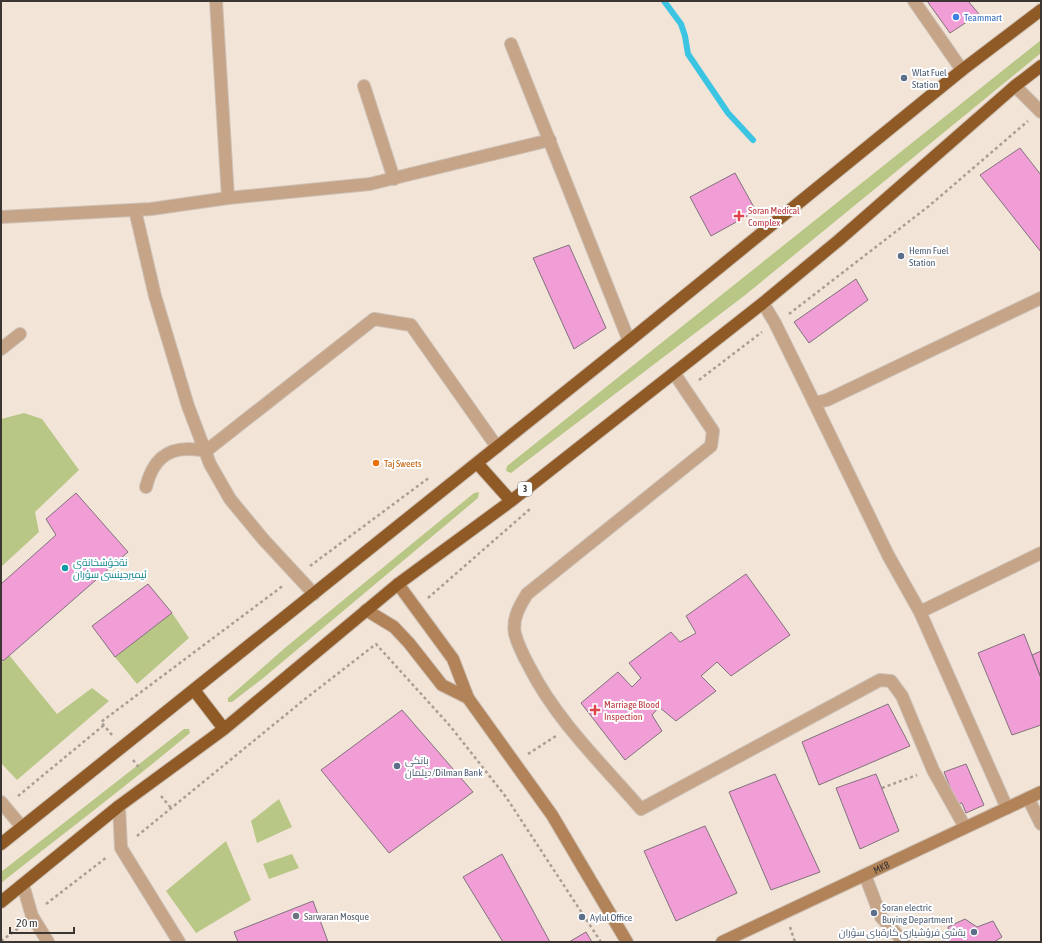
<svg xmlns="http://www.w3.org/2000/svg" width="1042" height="943" viewBox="0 0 1042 943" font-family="'Asap Condensed',Cairo,sans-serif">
<rect width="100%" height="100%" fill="#f2e4d7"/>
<path fill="#b9c786" d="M1041 40V53L744 296 528 460 511 473 506 471 507 466Z
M24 413 42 419 79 470 35 512 39 532 1 567V419Z
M479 492 478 498 262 679 232 702H228V698L286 647 474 493Z
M172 613 189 638 137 684 115 657Z
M9 655 57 714 92 688 109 701 17 780 1 763V663Z
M184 729H189L190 733C128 785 64 833 1 883V872Z
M279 799 292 827 257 843 251 821Z
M226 841 251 900 196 933 166 891Z
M292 854 299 868 269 879 263 864Z"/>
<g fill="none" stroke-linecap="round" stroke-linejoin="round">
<path stroke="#3cc4e3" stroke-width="6" d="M664 1 681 24 685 36 688 54 728 113 753 140"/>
</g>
<path fill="#f19ed6" stroke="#81727c" d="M927 1H968L979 14 950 33Z
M1020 148 1041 175V252L980 175Z
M735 173 756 211 711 236 690 197Z
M569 245 606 328 574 349 533 258Z
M856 279 868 300 809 343 794 322Z
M76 493 128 552 3 661 1 658V584L56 535 46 519Z
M746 574 790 635 731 676 717 662 701 676 716 691 676 721 659 707 652 715 662 731 625 760 581 703 618 672 632 687 641 678 629 663 671 632 680 642 696 633 686 616Z
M148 584 172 613 115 657 92 626Z
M1024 634 1041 678V725L1012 735 978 653Z
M1041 651V678L1032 655Z
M888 704 910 746 819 785 802 742Z
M402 710 473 792 389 853 321 770Z
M966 764 984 805 966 813 962 803 957 804 944 772Z
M775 774 820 872 771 890 729 792Z
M876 774 899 831 860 849 836 788Z
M705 826 737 893 676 921 644 851Z
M502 854 550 942H503L463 877Z
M313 901 328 942H238L234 932Z
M965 919 977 927 993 921 1002 937 994 942H941L950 937 948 927Z
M586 932 592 942H569Z"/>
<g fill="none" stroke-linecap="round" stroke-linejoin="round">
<g stroke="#cdc1b6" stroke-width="14">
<path id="street" d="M216 1 228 198
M914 1 962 70
M511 44 629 341
M364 86 394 179
M1015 86 1041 112
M135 210 155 296 188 406 210 464 230 499 263 539 314 594
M1 217 151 209 228 198 370 184 550 140
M763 303 775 323 809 392 888 555 920 612 1007 808
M1 349 20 334
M674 373 713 431 711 446 527 594C519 607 512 619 515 634 518 646 524 657 530 668 557 721 602 764 641 809L880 680 891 681 902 696 933 770 965 827
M814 403 827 400 1041 298
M146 487C154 454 174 444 206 451L374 319 411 325 497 447
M920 612 1041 553
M1028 798 1041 824
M1 802 22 827
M119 806 121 848 179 942
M865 875 881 917 904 942
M23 885 32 916 48 942"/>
</g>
<g stroke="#cdc1b6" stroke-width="14">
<g id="secondary">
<path d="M398 584 453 659 468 698 552 815 627 942"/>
<path d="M366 610 394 627 409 643 442 685 468 698"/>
<path id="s1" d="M722 942 1041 792"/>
</g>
</g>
<g stroke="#cdc1b6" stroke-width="14">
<path id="highway" d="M477 463 511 501
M194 690 224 729
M1 844 629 341 962 70 1041 10
M1 902 119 806 224 729 398 584 511 501 763 303 839 240 1015 86 1041 66"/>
</g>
<path stroke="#a99f95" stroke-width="2.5" stroke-dasharray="3 3" stroke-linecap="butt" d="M789 314 929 206 1028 121
M699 380 762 332
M310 566 430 477
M428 598 530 509
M112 735 101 722 284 585
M528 754 556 736
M133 760 141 770
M882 788 917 775
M18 796 104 725
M161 796 171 808
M137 836 305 699 376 644 451 727 506 797 601 942
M46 904 107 857
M790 927 795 942
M1 941 20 927"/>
<use href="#street" stroke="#c5a488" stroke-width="12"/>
<use href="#secondary" stroke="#b28359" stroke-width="12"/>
<use href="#highway" stroke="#8f5a26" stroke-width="12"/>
</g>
<circle fill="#3f7fe0" stroke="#fff" stroke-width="1.5" cx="956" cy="17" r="4"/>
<g fill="#5c6f8a" stroke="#fff" stroke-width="1.5">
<circle cx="904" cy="78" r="4"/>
<circle cx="901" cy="256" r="4"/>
<circle cx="397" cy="766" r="4"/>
<circle cx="874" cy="913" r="4"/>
<circle cx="582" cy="917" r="4"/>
<circle cx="974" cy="932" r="4"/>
</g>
<g fill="#e0444e" stroke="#fff" stroke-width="1.5">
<path d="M737 210h4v4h4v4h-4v4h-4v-4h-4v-4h4z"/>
<path d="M593 704h4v4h4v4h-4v4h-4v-4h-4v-4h4z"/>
</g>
<circle fill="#e8710a" stroke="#fff" stroke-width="1.5" cx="376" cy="463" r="4"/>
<circle fill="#0f9aa8" stroke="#fff" stroke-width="1.5" cx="65" cy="568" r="4"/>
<circle fill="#6b7280" stroke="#fff" stroke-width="1.5" cx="296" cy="916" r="4"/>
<g text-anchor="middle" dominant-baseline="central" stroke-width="4" stroke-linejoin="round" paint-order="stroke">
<rect fill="#fff" stroke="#76726f" stroke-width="1" x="518" y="482" width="14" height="14" rx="3"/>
<g font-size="9" font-weight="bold" fill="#3b3631">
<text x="525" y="489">3</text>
</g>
<g font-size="10" fill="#366cbe" stroke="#fff" text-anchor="start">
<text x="964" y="17">Teammart</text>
</g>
<g font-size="10" fill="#4e5e75" stroke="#fff" text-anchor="start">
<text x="912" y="72">Wlat Fuel<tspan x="912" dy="12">Station</tspan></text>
<text x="909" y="250">Hemn Fuel<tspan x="909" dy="12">Station</tspan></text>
<text x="405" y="760">بانکی<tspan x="405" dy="12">دیلمان/Dilman Bank</tspan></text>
<text x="882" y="907">Soran electric<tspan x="882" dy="12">Buying Department</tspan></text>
<text x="590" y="917">Aylul Office</text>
<text x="966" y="932" text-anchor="end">بةشى فرؤشيارى كارةباى سؤران</text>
</g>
<g font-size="10" fill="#be3a42" stroke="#fff" text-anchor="start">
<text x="748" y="210">Soran Medical<tspan x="748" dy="12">Complex</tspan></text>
<text x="604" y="704">Marriage Blood<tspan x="604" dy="12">Inspection</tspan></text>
</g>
<g font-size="10" fill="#c56008" stroke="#fff" text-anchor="start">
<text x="384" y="463">Taj Sweets</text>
</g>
<g font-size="10" fill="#0d838f" stroke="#fff" text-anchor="start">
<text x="73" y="562">نةخؤشخانةى<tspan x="73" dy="12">ئیميرجينسى سؤران</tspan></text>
</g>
<g font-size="10" fill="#3b3631" stroke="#fff">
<text stroke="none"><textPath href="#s1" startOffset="176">MKB</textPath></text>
</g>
<g font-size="10" fill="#5b616d" stroke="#fff" text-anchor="start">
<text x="304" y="916">Sarwaran Mosque</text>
</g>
</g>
<rect width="1042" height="943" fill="none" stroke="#3b3631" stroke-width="4"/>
<path d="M10 927v6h64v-6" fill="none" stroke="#3b3631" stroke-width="2"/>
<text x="16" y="927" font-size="12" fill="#3b3631" stroke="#ffffff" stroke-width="3" paint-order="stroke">20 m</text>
</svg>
